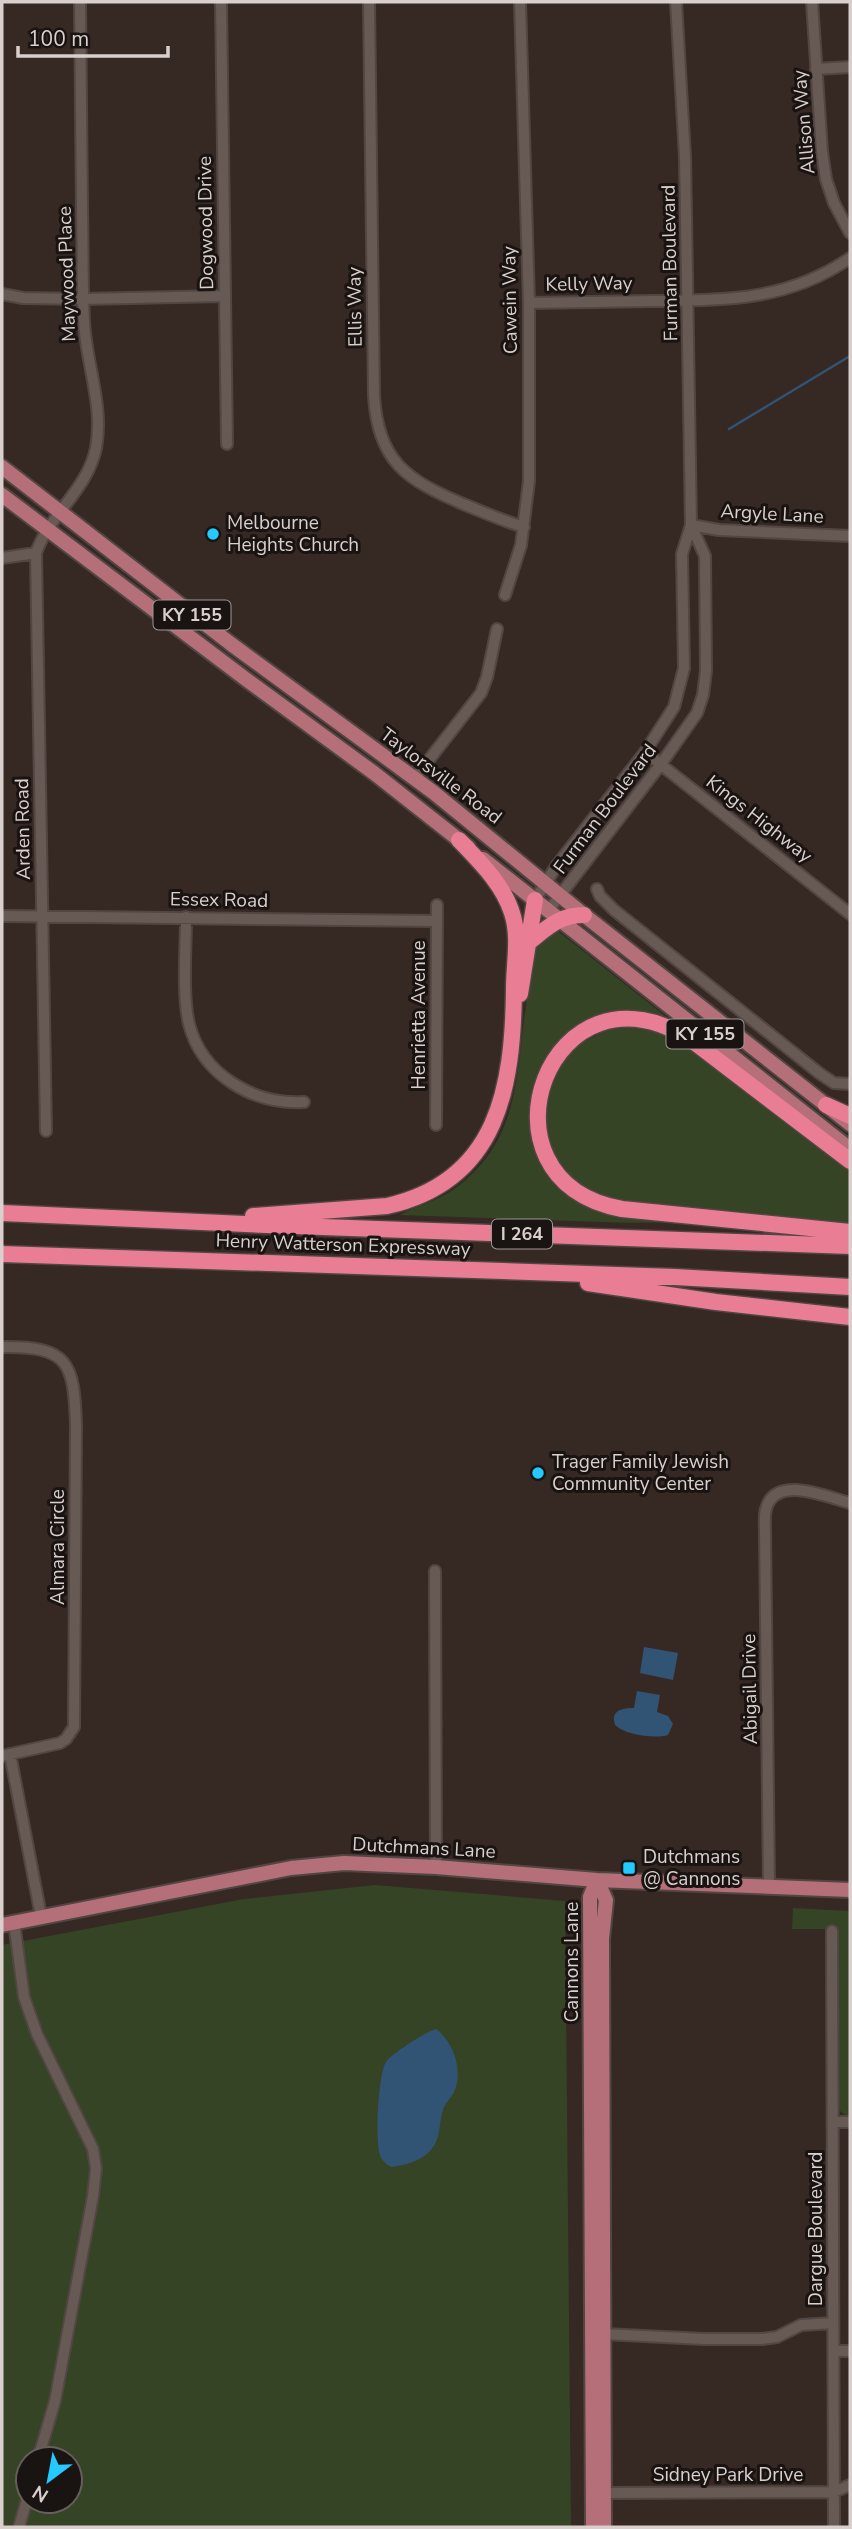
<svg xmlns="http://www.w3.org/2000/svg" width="852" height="2529" viewBox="0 0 852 2529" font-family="'Nunito Sans',sans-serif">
<rect width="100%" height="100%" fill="#362924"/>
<path fill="#354425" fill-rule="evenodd" d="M554 928 669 1019 668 1021 643 1015 557 1047 543 1068 532 1103 533 1135 536 1145 574 1196C606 1217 646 1217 684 1222L630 1223 400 1215C417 1205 439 1201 457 1187 512 1145 516 1092 523 1028 526 1003 531 979 534 954L538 942Z
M643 1027 687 1045 850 1169V1226L615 1201 590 1192 570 1177 551 1149 544 1105 557 1067 578 1045 609 1029Z
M375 1885 565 1901 571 2527H2V1945L244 1899ZM28 2459H70V2501H28Z
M793 1908 850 1911V2118L834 2107 833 1929H792Z"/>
<path fill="#315475" d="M644 1647 678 1653 673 1680 640 1673Z
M637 1691 660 1695 657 1712 668 1716 673 1724 668 1735C655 1739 625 1735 615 1725 610 1710 623 1708 634 1708Z
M436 2029C453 2041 464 2071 454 2092 451 2098 445 2103 443 2110 438 2125 442 2138 430 2151 420 2162 404 2165 391 2167 386 2164 382 2161 380 2155 375 2141 378 2075 386 2062 391 2054 427 2031 436 2029Z"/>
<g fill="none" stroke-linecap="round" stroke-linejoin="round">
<path stroke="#315475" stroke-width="2.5" d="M729 429 850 356"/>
<g stroke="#524643" stroke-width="14">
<path id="minor" d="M221 2 227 444
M369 2 374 396C378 462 407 480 463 504 483 512 503 521 524 527
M812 2 822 152 826 179 834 203 850 233
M816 69 850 67
M2 294 23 298 83 299 224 296
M529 303C571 302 612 302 654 301 726 300 788 301 850 258
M691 525 719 530 850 536
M2 558 36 553
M505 595 521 545 529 481V303L520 2
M645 752 850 914
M414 779 481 693 487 677 497 629
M597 889 600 896 614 910 819 1073 834 1083 850 1084
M535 900 557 865 645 752 674 707 684 668 682 554 691 525 685 157 676 2
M548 911 661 764 697 713 703 695 706 671 705 556 691 525
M2 916 436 921
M186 917C186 948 182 994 189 1024 202 1075 254 1105 304 1102
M436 1125 437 905
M46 1131 36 553C49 515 88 489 96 448 104 405 86 364 84 321 82 284 83 247 82 209 81 140 81 71 80 2
M2 1347C69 1346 74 1363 76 1425L74 1727 66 1739 60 1743 2 1756
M435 1571 436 1867
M10 1754 41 1916
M769 1886 765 1532C765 1524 764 1516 766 1509 775 1474 827 1497 850 1503
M14 1922 24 1997 37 2034 93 2149 96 2169 93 2196 55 2401 38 2459
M832 1931 834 2527
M833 2122H850
M604 2334 704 2339H762L777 2337 801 2325 833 2323
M834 2351H850
M605 2493 834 2492 850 2485
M19 2527 28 2496"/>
</g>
<g stroke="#524643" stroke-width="18">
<path id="major" d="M2 467 231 644 433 792 584 915 850 1124
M2 495 247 680 374 773 468 847
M483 859 850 1149
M597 1880 606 1900 602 1939 604 2527
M2 1925 291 1868 344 1863 436 1867 597 1880 850 1890
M593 2527 590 1897 597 1880"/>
</g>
<g stroke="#524643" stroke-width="19">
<path id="highway" d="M529 942C547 928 559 915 584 915
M520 994 535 900
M826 1105 850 1116
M850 1161 694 1042C550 945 465 1181 622 1209L850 1232
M2 1213 267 1225 850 1246
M253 1216 387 1206C499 1181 513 1086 514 988 514 963 520 937 512 913 503 884 480 862 459 840
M2 1254 675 1277 850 1287
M588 1283 716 1302 850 1317"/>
</g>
<use href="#minor" stroke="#675953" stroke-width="10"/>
<use href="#major" stroke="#b56f79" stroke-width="14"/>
<use href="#highway" stroke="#e97d93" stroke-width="16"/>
</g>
<g fill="#24c9fe" stroke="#191311" stroke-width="2.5">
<circle cx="213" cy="534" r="7"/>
<circle cx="538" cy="1473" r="7"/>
<rect x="622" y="1861" width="14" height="14" rx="3.5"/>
</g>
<g text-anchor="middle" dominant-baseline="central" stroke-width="6" stroke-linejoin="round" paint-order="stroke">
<g fill="#191311" stroke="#9f9795" stroke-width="2">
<rect x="153.5" y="600.5" width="77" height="29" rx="5"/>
<rect x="666.5" y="1019.5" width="77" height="29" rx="5"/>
<rect x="492" y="1219.5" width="60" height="29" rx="5"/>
</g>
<g font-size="18" font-weight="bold" fill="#d9d0cd">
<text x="192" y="615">KY 155</text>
<text x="705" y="1034">KY 155</text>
<text x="522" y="1234">I 264</text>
</g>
<g font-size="19" fill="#d9d0cd" stroke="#191311">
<text transform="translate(804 122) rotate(-95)">Allison Way</text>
<text transform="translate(206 223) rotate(-91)">Dogwood Drive</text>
<text transform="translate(670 263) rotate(-91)">Furman Boulevard</text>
<text transform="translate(67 274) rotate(-92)">Maywood Place</text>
<text transform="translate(589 284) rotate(-1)">Kelly Way</text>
<text transform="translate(510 300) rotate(-91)">Cawein Way</text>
<text transform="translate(355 307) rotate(-91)">Ellis Way</text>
<text transform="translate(772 514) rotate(3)">Argyle Lane</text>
<text transform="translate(441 776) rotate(37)">Taylorsville Road</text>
<text transform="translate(605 809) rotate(-53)">Furman Boulevard</text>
<text transform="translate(759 819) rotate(38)">Kings Highway</text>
<text transform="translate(23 829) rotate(-91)">Arden Road</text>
<text transform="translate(219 900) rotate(1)">Essex Road</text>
<text transform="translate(419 1015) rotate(-90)">Henrietta Avenue</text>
<text transform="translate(343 1245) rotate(2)">Henry Watterson Expressway</text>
<text transform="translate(58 1547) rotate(-90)">Almara Circle</text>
<text transform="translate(750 1689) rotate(-91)">Abigail Drive</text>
<text transform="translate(424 1848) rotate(3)">Dutchmans Lane</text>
<text transform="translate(572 1962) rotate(-90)">Cannons Lane</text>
<text transform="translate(816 2229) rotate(-90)">Dargue Boulevard</text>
<text x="728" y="2475">Sidney Park Drive</text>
</g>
<g font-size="19" fill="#d9d0cd" stroke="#191311" text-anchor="start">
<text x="227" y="523">Melbourne<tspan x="227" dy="22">Heights Church</tspan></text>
<text x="552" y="1462">Trager Family Jewish<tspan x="552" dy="22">Community Center</tspan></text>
<text x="643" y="1857">Dutchmans<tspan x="643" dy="22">@ Cannons</tspan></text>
</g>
</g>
<rect width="852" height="2529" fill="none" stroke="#d9d0cd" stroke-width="7"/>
<g transform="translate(49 2480) rotate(212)"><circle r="33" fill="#191311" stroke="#665f5c" stroke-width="2"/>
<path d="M0-5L12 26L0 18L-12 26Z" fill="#24c9fe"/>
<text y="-10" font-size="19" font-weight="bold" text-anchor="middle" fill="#d9d0cd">N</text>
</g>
<path d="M18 46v10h150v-10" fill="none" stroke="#d9d0cd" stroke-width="3.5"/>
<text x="28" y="46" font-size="21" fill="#d9d0cd" stroke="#191311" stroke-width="5" paint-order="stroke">100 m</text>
</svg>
